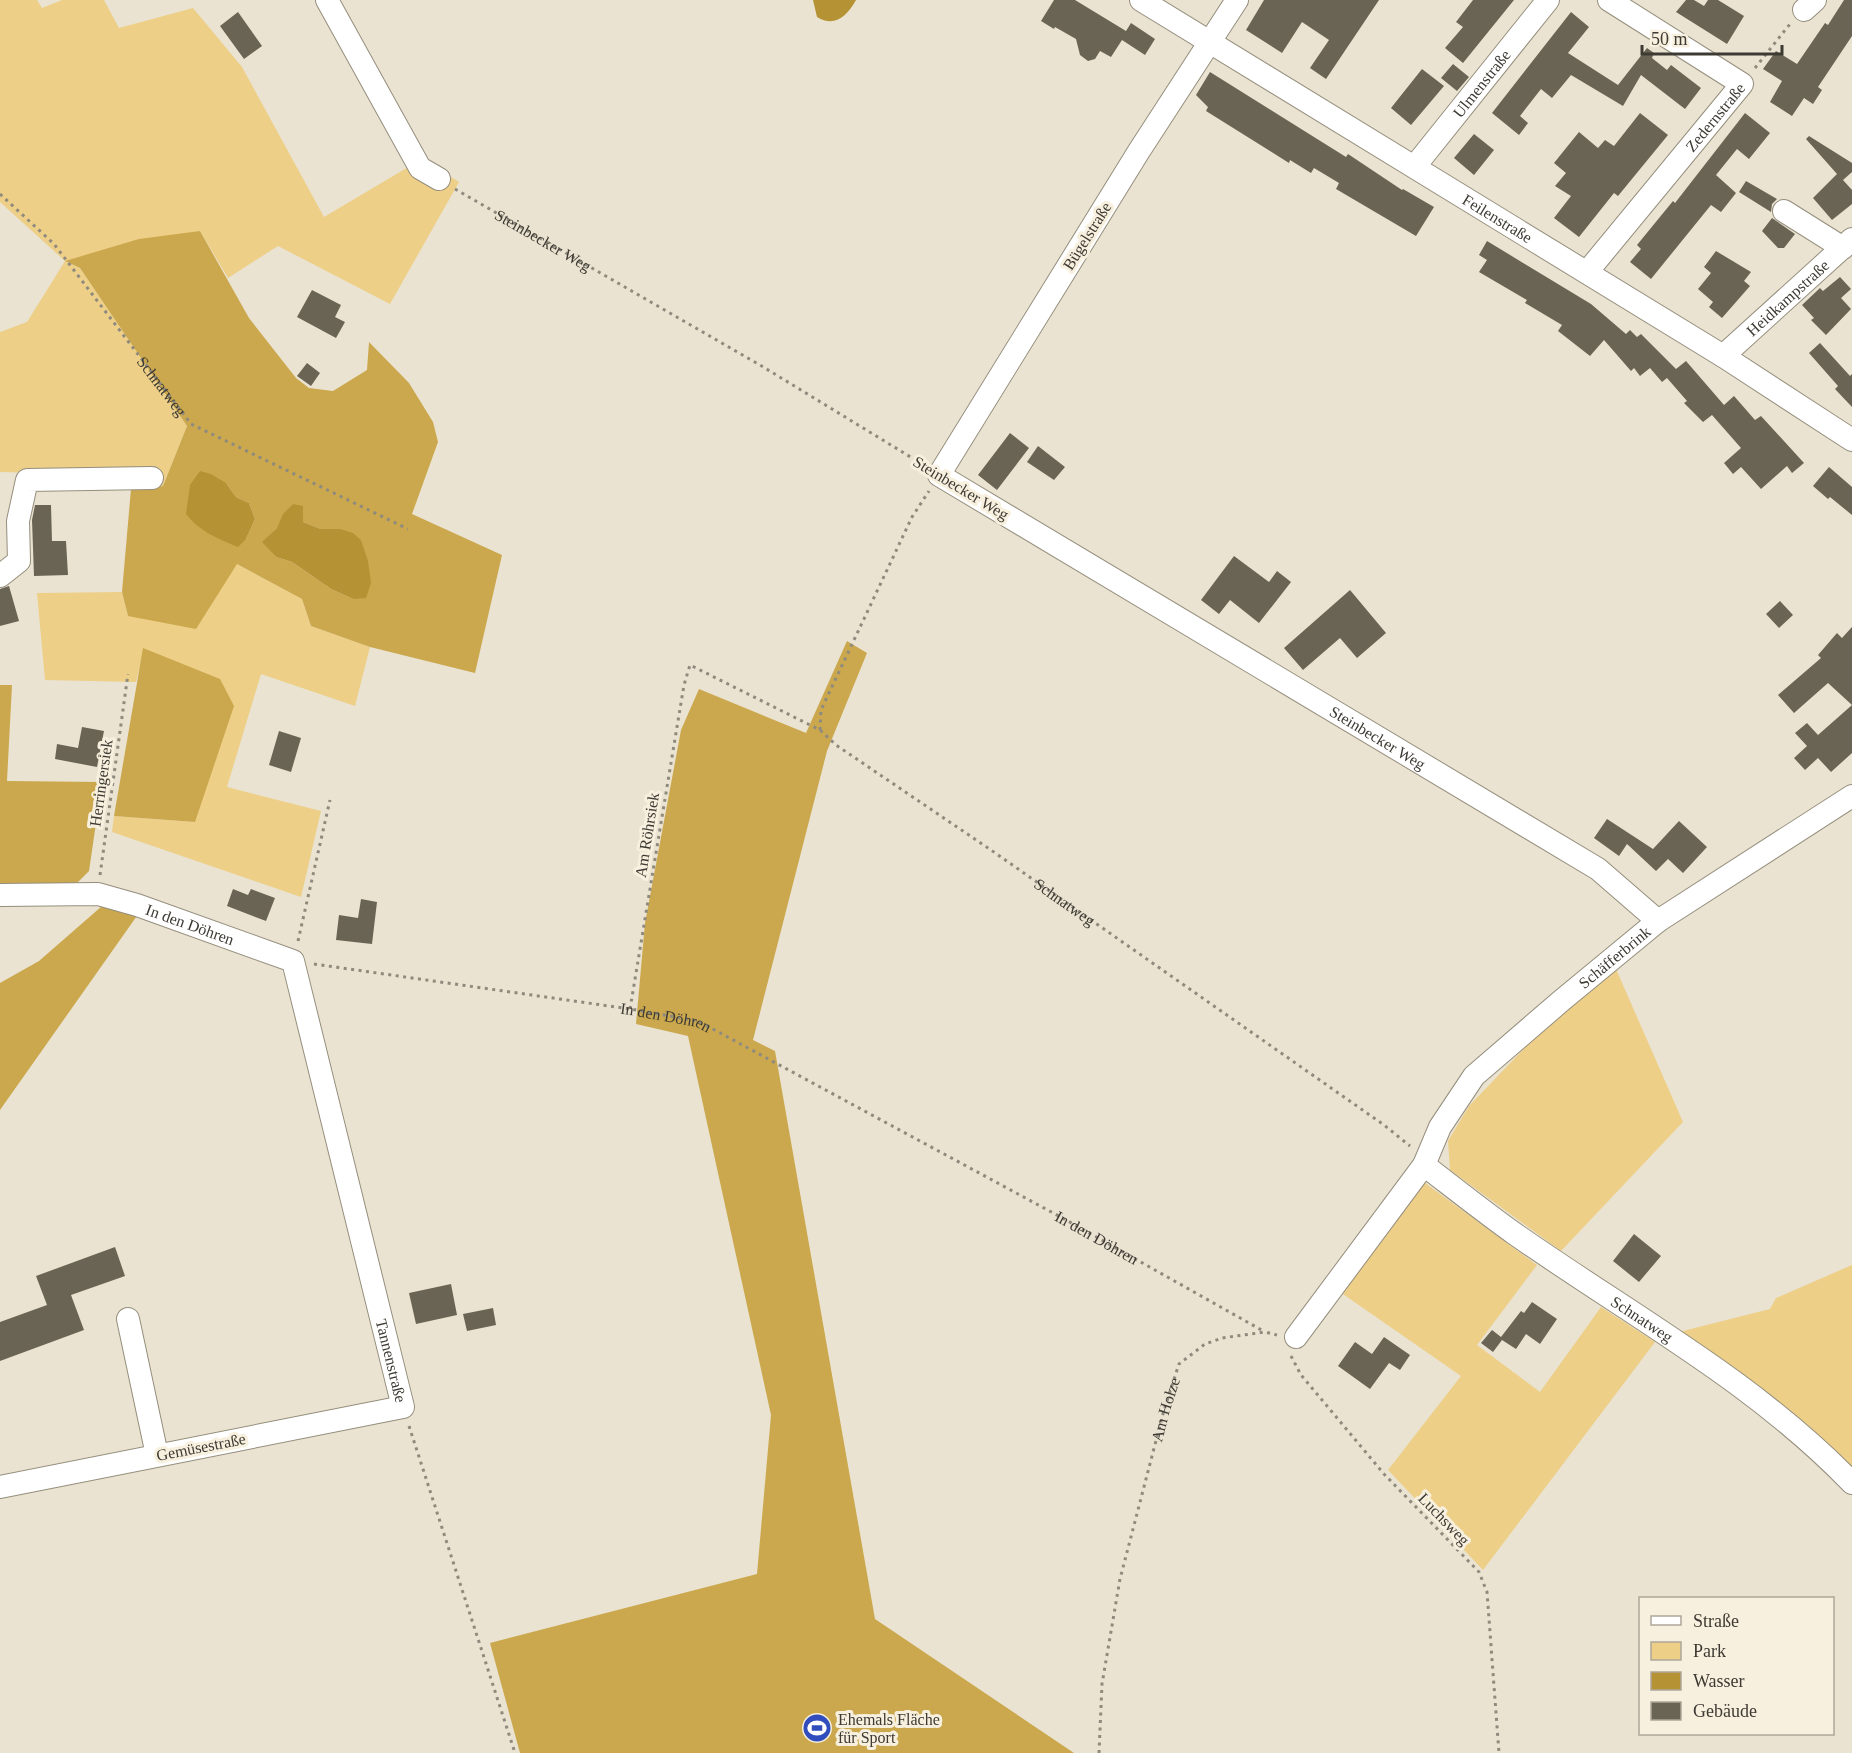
<svg xmlns="http://www.w3.org/2000/svg" width="1852" height="1753" viewBox="0 0 1852 1753" font-family="'Times New Roman',serif">
<rect width="100%" height="100%" fill="#eae3d1"/>
<path fill="#edcf87" d="M0 0H37L42 8 62 0H104L119 28 193 8 242 67 324 217 410 166 425 161 459 182 390 304 278 246 228 278 200 231 66 262 80 268 187 426 163 486 131 489 132 475 0 472V332L27 322 65 261 0 202Z
M237 564 302 599 311 626 370 647 355 706 261 674 227 787 321 811 301 897 112 832 114 816 195 822 144 649 136 682 45 680 37 593 122 592 128 616Z
M1616 969 1683 1122 1561 1251 1450 1170 1448 1141 1469 1106 1560 1011Z
M1425 1183 1537 1265 1477 1345 1540 1392 1601 1307 1655 1342 1483 1570 1388 1470 1461 1376 1340 1292 1416 1189Z
M1852 1265V1467L1679 1332 1770 1309 1776 1298Z"/>
<path fill="#cba84d" fill-rule="evenodd" d="M200 231 249 318 296 378 309 388 333 391 367 370 369 342 409 383 433 422 438 442 412 514 502 555 475 673 370 647 311 626 302 599 237 564 196 629 128 616 122 592 131 489 163 486 187 426 80 268 65 261 139 239ZM226 483 236 497 249 503 255 519 246 539ZM303 522 321 529H340L353 599 331 589 292 562 276 557 263 542 277 528Z
M847 641 867 653 827 751 753 1040 775 1051 875 1619 1074 1753H520L490 1643 757 1574 771 1415 688 1036 636 1024 645 923 681 730 699 689 806 733Z
M143 648 220 679 234 706 195 822 114 816Z
M0 685H12L7 781 102 782 89 871 76 884H0Z
M102 906 139 913 0 1110V983L39 961Z"/>
<path fill="#b59334" d="M813 0H856C847 16 835 28 817 17Z
M200 471 211 474 226 483 236 497 249 503 255 519 246 539 238 547C218 539 199 531 186 514L190 485Z
M293 504 303 506V522L321 529H340L353 533 361 540 368 561 371 583 366 598 353 599 331 589 292 562 276 557 262 542 277 528 283 514Z"/>
<path fill="#6a6454" d="M1054 0H1075L1126 31 1131 23 1155 39 1145 55 1122 40 1111 57 1100 51 1095 59 1088 61 1080 55 1076 39 1055 27 1054 29 1041 21Z
M1264 0H1379L1326 79 1310 68 1329 40 1302 22 1282 53 1246 30Z
M1473 0H1514L1463 63 1445 48 1463 27 1456 22Z
M1686 0H1694L1704 6 1708 0H1718L1744 16 1727 44 1676 12Z
M1844 0H1852V36L1818 87 1822 90 1813 104 1804 98 1792 116 1770 102 1782 81 1763 69 1776 51 1797 64 1825 23 1828 25Z
M238 12 262 46 244 59 220 26Z
M1571 12 1589 27 1568 53 1618 85 1647 48 1654 53 1652 58 1667 70 1671 65 1701 88 1685 109 1641 75 1623 106 1571 75 1552 98 1541 89 1520 116 1528 123 1519 135 1492 113Z
M1453 64 1469 77 1457 91 1441 78Z
M1422 69 1444 86 1411 125 1391 108Z
M1210 72 1346 157 1348 154 1402 190 1403 189 1434 207 1416 236 1336 189 1339 183 1314 168 1311 173 1290 160 1289 163 1206 111 1208 107 1196 95Z
M1640 113 1668 135 1618 196 1614 193 1579 237 1554 218 1571 196 1555 186 1566 173 1554 163 1579 132 1598 148 1605 140 1614 146Z
M1745 113 1770 133 1749 159 1737 149 1716 175 1736 193 1721 212 1711 205 1651 279 1630 262 1641 249 1637 245 1673 201 1675 203Z
M1474 134 1494 150 1474 175 1454 158Z
M1809 136 1852 163V172L1843 180 1852 190V204L1832 220 1813 198 1837 174 1806 139Z
M1746 181 1777 199 1772 204 1771 212 1739 192Z
M1772 218 1795 234 1784 248H1778L1762 231Z
M1487 241 1591 304 1626 334 1630 330 1637 337 1641 334 1676 369 1686 361 1724 405 1734 396 1755 420 1761 416 1804 463 1792 473 1787 466 1761 489 1741 467 1733 474 1724 463 1741 448 1712 415 1703 422 1684 403 1687 401 1667 378 1662 382 1650 368 1640 376 1634 368 1631 371 1604 340 1590 356 1558 331 1562 325 1525 303 1527 300 1479 272 1487 260 1479 255Z
M1716 251 1751 272 1744 281 1750 286 1722 318 1709 307 1713 302 1698 289 1711 273 1704 267Z
M1840 277 1851 289 1841 298 1851 309 1826 335 1811 320 1814 318 1802 305 1820 288 1823 291Z
M312 290 341 305 335 317 345 322 336 338 297 317Z
M1820 343 1850 376 1852 374V407L1835 389 1838 386 1809 353Z
M307 363 320 373 311 386 297 376Z
M1010 433 1029 448 997 490 978 475Z
M1038 446 1065 467 1054 480 1027 462Z
M1829 467 1852 487V515L1830 497 1828 499 1813 486Z
M35 505H51L52 541H66L68 575 34 576 32 520Z
M1234 556 1269 582 1277 571 1291 582 1259 623 1230 600 1219 614 1201 600Z
M9 586 19 621 0 626V589Z
M1350 590 1386 633 1357 658 1340 638 1303 670 1284 648Z
M1780 601 1793 615 1779 628 1766 614Z
M1852 627V705L1828 683 1794 713 1778 695 1821 658 1818 655 1837 633 1842 638Z
M1852 705V753L1831 772 1818 758 1805 770 1794 758 1807 746 1795 733 1807 723 1818 735Z
M82 727 104 731 97 767 55 759 57 744 78 748Z
M279 731 301 738 291 772 269 765Z
M1607 819 1653 849 1679 821 1707 847 1683 873 1668 859 1656 871 1627 844 1619 856 1594 838Z
M233 889 248 895 251 889 275 898 266 921 227 906Z
M361 899 377 902 372 944 336 940 339 915 358 918Z
M1634 1234 1661 1256 1639 1282 1613 1261Z
M115 1247 125 1276 71 1295 84 1330 0 1361V1322L47 1305 36 1276Z
M451 1284 457 1315 416 1324 409 1293Z
M1532 1302 1557 1319 1540 1344 1526 1334 1516 1349 1502 1340 1493 1352 1481 1343 1492 1330 1501 1337 1521 1311 1524 1313Z
M493 1308 496 1325 467 1331 463 1314Z
M1384 1337 1410 1355 1400 1370 1389 1363 1370 1389 1338 1366 1355 1342 1372 1354Z"/>
<g fill="none" stroke-linecap="round" stroke-linejoin="round">
<g stroke="#958e7d" stroke-width="24">
<g id="minor">
<path d="M327 0 420 168 439 179"/>
<path id="s6" d="M1141 0 1723 356 1852 440"/>
<path id="s7" d="M1237 0 1139 151 939 475 1598 869 1658 921"/>
<path d="M1804 10 1815 0"/>
<path id="s8" d="M1415 166 1548 0"/>
<path d="M1784 211 1843 248"/>
<path id="s9" d="M1587 272 1742 84 1609 0"/>
<path id="s10" d="M1723 356 1852 239"/>
<path d="M0 576 19 561 18 521 27 480 152 478"/>
<path id="s11" d="M0 895 98 894 137 905 293 961 403 1407 0 1487"/>
<path id="s12" d="M1424 1165C1454 1188 1484 1212 1515 1234 1629 1314 1755 1382 1852 1483"/>
<path d="M128 1319 157 1455"/>
<path id="s13" d="M1296 1337 1424 1165 1440 1127 1474 1076 1561 1001 1658 921 1852 796"/>
</g>
</g>
<g stroke="#8f8a7e" stroke-width="3" stroke-dasharray="3 4.5" stroke-linecap="butt">
<path d="M1755 68 1790 24"/>
<path id="s1" d="M455 189 760 365 922 464"/>
<path id="s2" d="M0 194 54 244 191 424 408 529"/>
<path d="M820 730 821 710 912 517 929 491"/>
<path d="M100 875 128 674"/>
<path d="M298 941 330 800"/>
<path id="s3" d="M314 964 630 1009 698 1021 1068 1221 1265 1332"/>
<path id="s4" d="M630 1009 684 685 690 665 820 730 836 745 991 850 1384 1125 1410 1146"/>
<path d="M1291 1356 1301 1375 1384 1474 1479 1572 1487 1592 1499 1753"/>
<path d="M409 1426 515 1753"/>
<path id="s5" d="M1099 1753 1102 1684 1120 1579 1164 1410 1179 1364 1205 1344 1222 1338 1265 1332 1277 1335"/>
</g>
<use href="#minor" stroke="#fff" stroke-width="22"/>
</g>
<defs>
<g id="stadium-disc" transform="scale(1.5)"><circle r="9.5" fill="#314cbd" stroke="#f8f0de"/><path d="M0-5a6.5 5 0 1 0 0 10a6.5 5 0 1 0 0-10ZM-3.5-1.8h7v3.6h-7Z" fill="#fff"/></g>
</defs>
<g fill-rule="evenodd">
<use href="#stadium-disc" x="817" y="1728"/>
</g>
<g text-anchor="middle" dominant-baseline="central" stroke-width="6" stroke-linejoin="round" paint-order="stroke">
<g font-size="16" fill="#3d3a33" stroke="#f8f0de">
<text stroke="none"><textPath href="#s8" startOffset="106">Ulmenstraße</textPath></text>
<text stroke="none"><textPath href="#s9" startOffset="201">Zedernstraße</textPath></text>
<text stroke="none"><textPath href="#s6" startOffset="418">Feilenstraße</textPath></text>
<text transform="translate(1087 236) rotate(-58)">Bügelstraße</text>
<text stroke="none"><textPath href="#s1" startOffset="102">Steinbecker Weg</textPath></text>
<text stroke="none"><textPath href="#s10" startOffset="87">Heidkampstraße</textPath></text>
<text stroke="none"><textPath href="#s2" startOffset="252">Schnatweg</textPath></text>
<text transform="translate(961 488) rotate(31)">Steinbecker Weg</text>
<text stroke="none"><textPath href="#s7" startOffset="1072">Steinbecker Weg</textPath></text>
<text transform="translate(101 783) rotate(-82)">Herringersiek</text>
<text transform="translate(647 835) rotate(-81)">Am Röhrsiek</text>
<text stroke="none"><textPath href="#s4" startOffset="794">Schnatweg</textPath></text>
<text stroke="none"><textPath href="#s11" startOffset="195">In den Döhren</textPath></text>
<text stroke="none"><textPath href="#s13" startOffset="501">Schäfferbrink</textPath></text>
<text stroke="none"><textPath href="#s3" startOffset="356">In den Döhren</textPath></text>
<text stroke="none"><textPath href="#s3" startOffset="842">In den Döhren</textPath></text>
<text stroke="none"><textPath href="#s12" startOffset="267">Schnatweg</textPath></text>
<text stroke="none"><textPath href="#s11" startOffset="716">Tannenstraße</textPath></text>
<text stroke="none"><textPath href="#s5" startOffset="351">Am Holze</textPath></text>
<text transform="translate(201 1447) rotate(-11)">Gemüsestraße</text>
<text transform="translate(1444 1519) rotate(46)">Luchsweg</text>
</g>
<g font-size="16" fill="#3d3a33" stroke="#f8f0de" text-anchor="start">
<text x="838" y="1719">Ehemals Fläche<tspan x="838" dy="18">für Sport</tspan></text>
</g>
</g>
<rect x="1639" y="1597" width="195" height="138" fill="#f8f0de" stroke="#ada79a" stroke-width="1.5"/>
<rect x="1651" y="1616" width="30" height="9" fill="#ffffff" stroke="#ada79a" stroke-width="1.5"/>
<text x="1693" y="1627" font-size="18" fill="#3d3a33">Straße</text>
<rect x="1651" y="1642" width="30" height="18" fill="#edcf87" stroke="#ada79a" stroke-width="1.5"/>
<text x="1693" y="1657" font-size="18" fill="#3d3a33">Park</text>
<rect x="1651" y="1672" width="30" height="18" fill="#b59334" stroke="#ada79a" stroke-width="1.5"/>
<text x="1693" y="1687" font-size="18" fill="#3d3a33">Wasser</text>
<rect x="1651" y="1702" width="30" height="18" fill="#6a6454" stroke="#ada79a" stroke-width="1.5"/>
<text x="1693" y="1717" font-size="18" fill="#3d3a33">Gebäude</text>
<path d="M1642 45v9h140v-9" fill="none" stroke="#3d3a33" stroke-width="3"/>
<text x="1651" y="45" font-size="18" fill="#3d3a33" stroke="#f8f0de" stroke-width="4.5" paint-order="stroke">50 m</text>
</svg>
